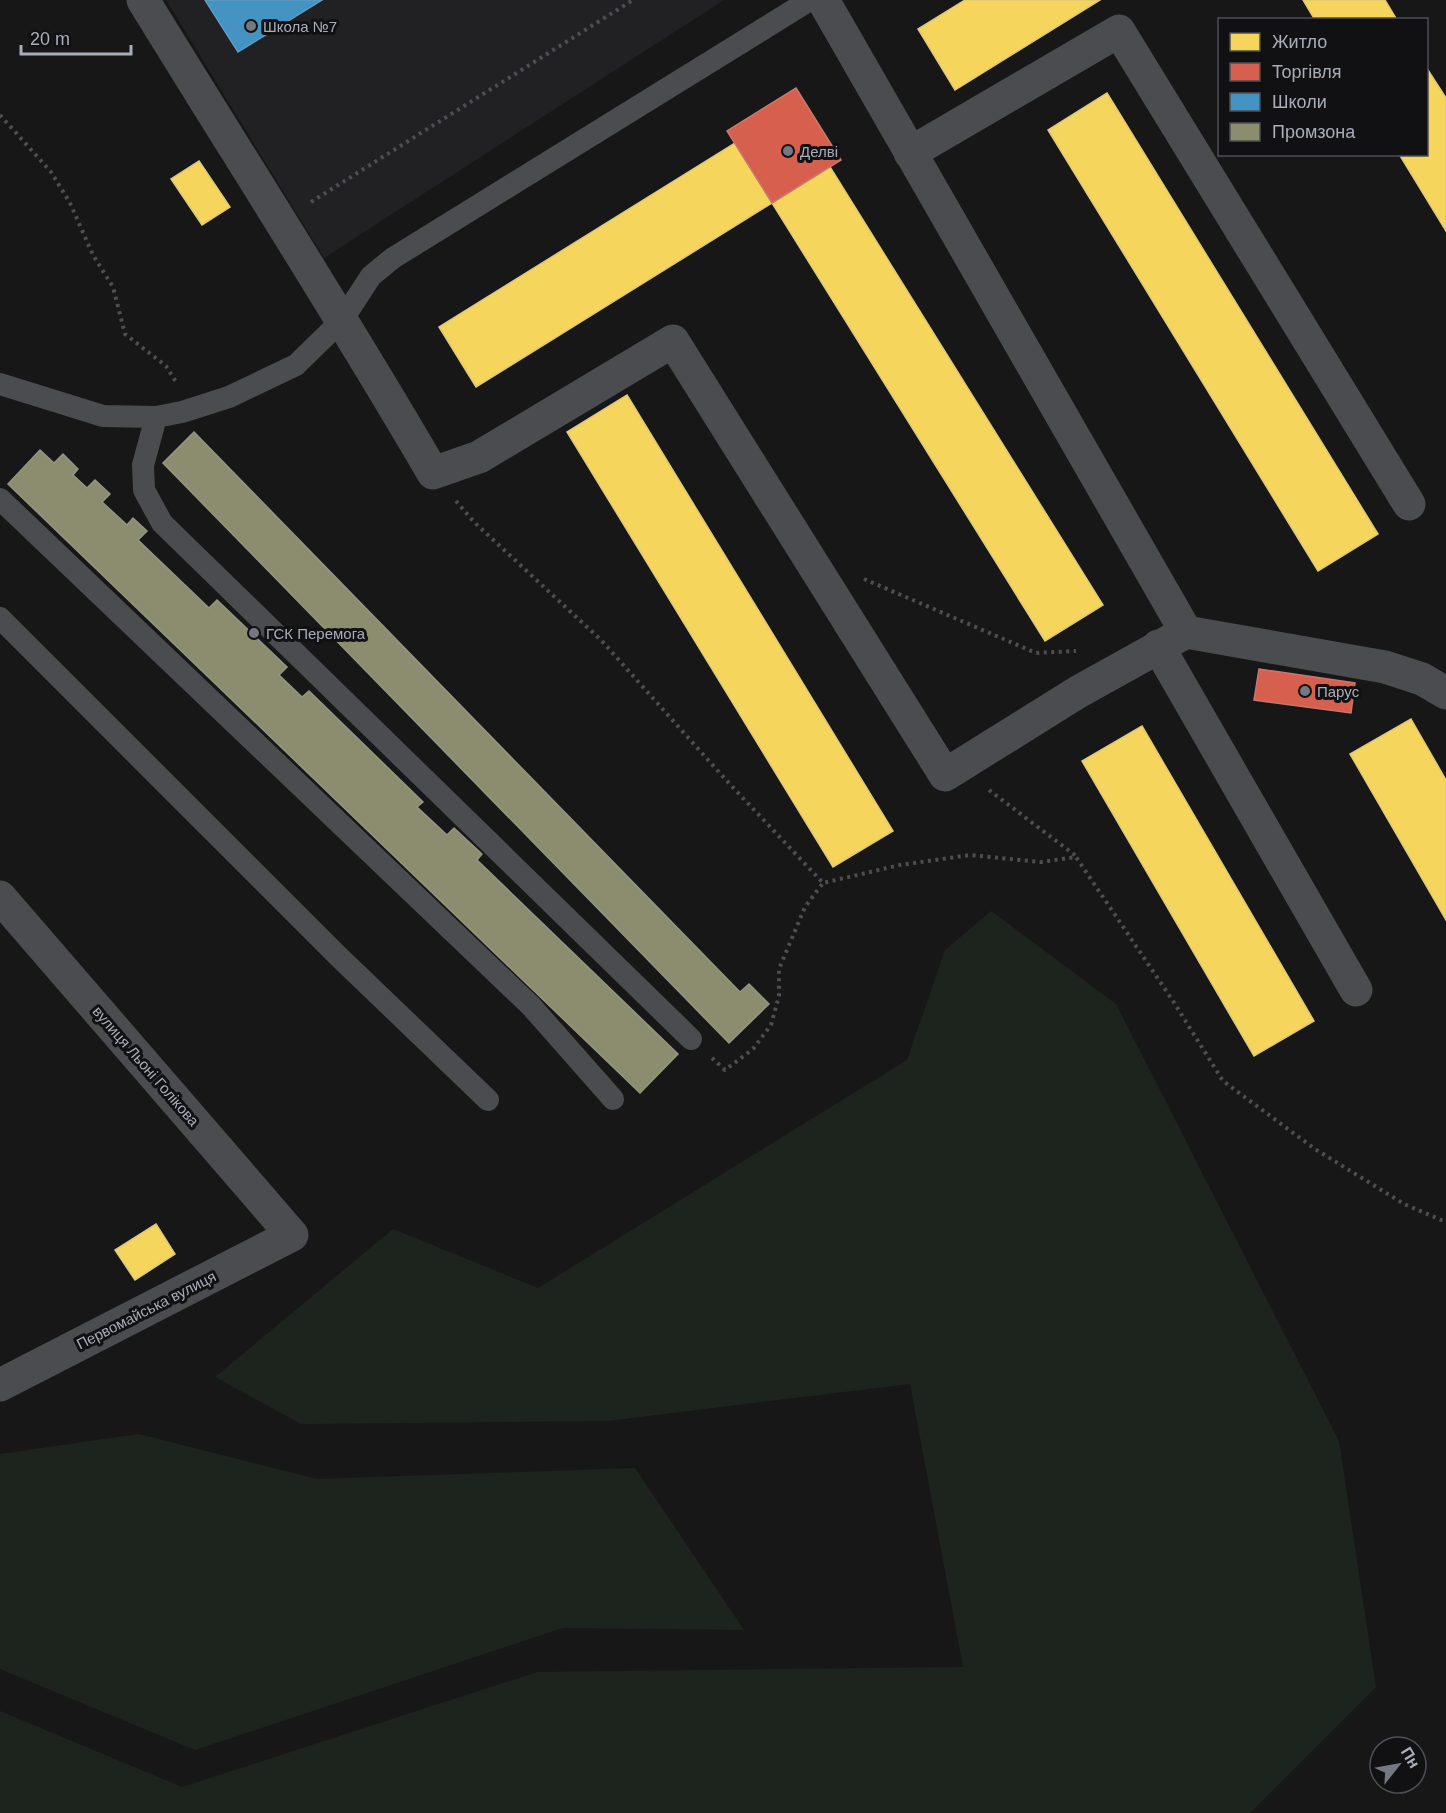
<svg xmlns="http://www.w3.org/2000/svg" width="1446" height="1813" viewBox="0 0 1446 1813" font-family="Arial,sans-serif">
<rect width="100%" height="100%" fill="#171717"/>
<path fill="#212123" d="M166 0H724L324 258Z"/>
<path fill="#1d241e" d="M991 911 1116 1004 1339 1441 1376 1687 1250 1813H0V1711L182 1787 537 1672 963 1667 910 1384 607 1421 301 1424 215 1377 393 1229 538 1288 907 1060 945 950Z
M139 1434 317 1479 635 1468 744 1630 563 1628 195 1750 0 1669V1454Z"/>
<path fill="#f6d55c" stroke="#dfc978" stroke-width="1.5" d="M965 0H1100L955 90 918 29Z
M1303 0H1385L1397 20H1315Z
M1426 67 1446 98V231L1399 154H1426Z
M1107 93 1378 534 1318 571 1048 130Z
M735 143 772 203 476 387 439 327Z
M199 161 230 207 202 225 171 179Z
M830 167 1103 605 1045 641 772 203Z
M627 395 893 831 833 867 567 432Z
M1411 719 1446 780V920L1350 754Z
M1142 726 1314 1021 1254 1056 1082 761Z
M156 1224 175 1254 135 1280 115 1250Z"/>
<path fill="#d6604d" stroke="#c8776d" stroke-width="1.5" d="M796 88 841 160 772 203 727 131Z
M1259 669 1355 683 1351 713 1254 700Z"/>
<path fill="#4393c3" stroke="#619bc0" stroke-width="1.5" d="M205 0H322L238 52Z"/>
<path fill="#8c8c6e" stroke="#949684" stroke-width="1.5" d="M194 432 740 992 749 984 769 1004 729 1043 163 463Z
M40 450 54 463 63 454 78 469 73 475 87 488 95 480 110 494 102 502 127 525 133 518 147 531 138 540 209 608 217 600 287 667 279 675 302 697 309 691 423 802 417 807 447 835 454 828 482 854 477 860 678 1054 640 1093 8 484Z"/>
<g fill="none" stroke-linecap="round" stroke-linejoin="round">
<path stroke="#4d4e52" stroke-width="4" stroke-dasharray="3 4.5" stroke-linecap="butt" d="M0 115 51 172 70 203 93 255 113 287 125 334 166 366 176 382
M311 202 633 0
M456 501 474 522 601 640 726 780 823 883 900 865 970 855 1041 862 1076 857 1173 1001 1223 1081 1315 1149 1404 1204 1446 1222
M864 579 1036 653 1076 651
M989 790 1076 856
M712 1058 725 1070 753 1049 771 1025 779 996V969L805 907 823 883"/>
<path stroke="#4b4c50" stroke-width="22" d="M0 384 103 416 156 417 182 412 229 397 296 365 343 319 371 276 393 258 810 0
M156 417 143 465 144 490 162 523 691 1039
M0 499 531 1006 613 1099
M0 618 337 955 488 1100"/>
<path stroke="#4b4c50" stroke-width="33" d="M143 0C240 158 340 313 433 473L479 457 673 341 945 775 1078 692 1186 632
M823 0 1186 632 1385 667 1422 679 1446 693
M910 153 1119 31 1409 504
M1158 646 1356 990
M0 897 292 1235 0 1385"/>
</g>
<g fill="#757880" stroke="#111113" stroke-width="2">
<circle cx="251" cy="26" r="6"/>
<circle cx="788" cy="151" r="6"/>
<circle cx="254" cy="633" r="6"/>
<circle cx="1305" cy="691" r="6"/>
</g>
<g text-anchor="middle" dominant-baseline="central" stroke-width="6" stroke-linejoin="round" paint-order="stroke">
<g font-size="15" fill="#a8adb8" stroke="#111113" text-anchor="start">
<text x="263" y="26">Школа №7</text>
<text x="800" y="151">Делві</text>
<text x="266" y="633">ГСК Перемога</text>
<text x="1317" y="691">Парус</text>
</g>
<g font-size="15" fill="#a8adb8" stroke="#111113">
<text transform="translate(146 1066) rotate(49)">вулиця Льоні Голікова</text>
<text transform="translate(146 1310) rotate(-27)">Первомайська вулиця</text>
</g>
</g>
<rect x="1218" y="18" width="210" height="138" fill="#111113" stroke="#4d4f55" stroke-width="1.5"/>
<rect x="1230" y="33" width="30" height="18" fill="#f6d55c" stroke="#4d4f55" stroke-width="1.5"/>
<text x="1272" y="48" font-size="18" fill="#a8adb8">Житло</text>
<rect x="1230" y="63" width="30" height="18" fill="#d6604d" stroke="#4d4f55" stroke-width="1.5"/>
<text x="1272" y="78" font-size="18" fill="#a8adb8">Торгівля</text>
<rect x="1230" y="93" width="30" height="18" fill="#4393c3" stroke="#4d4f55" stroke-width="1.5"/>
<text x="1272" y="108" font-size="18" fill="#a8adb8">Школи</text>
<rect x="1230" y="123" width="30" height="18" fill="#8c8c6e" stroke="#4d4f55" stroke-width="1.5"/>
<text x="1272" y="138" font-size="18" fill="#a8adb8">Промзона</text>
<g transform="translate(1398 1765) rotate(59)"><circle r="28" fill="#111113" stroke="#4d4f55" stroke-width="1.5"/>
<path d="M0-4.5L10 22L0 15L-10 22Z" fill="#757880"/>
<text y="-9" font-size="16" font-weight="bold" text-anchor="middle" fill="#a8adb8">Пн</text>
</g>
<path d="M21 45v9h110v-9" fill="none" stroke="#a8adb8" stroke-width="3"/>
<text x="30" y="45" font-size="18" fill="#a8adb8" stroke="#111113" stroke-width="4.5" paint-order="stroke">20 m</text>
</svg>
